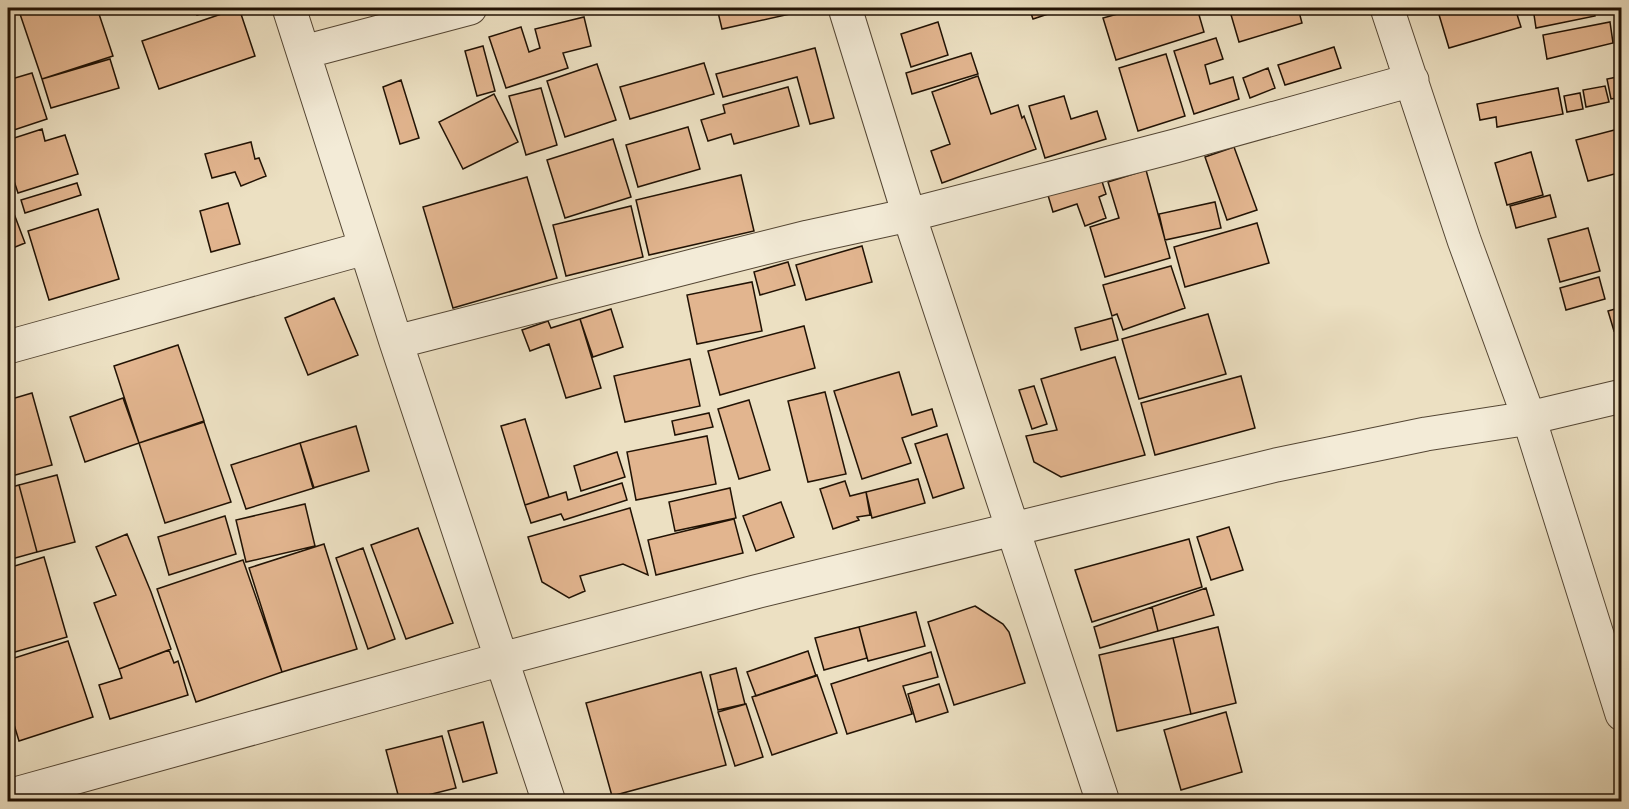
<svg xmlns="http://www.w3.org/2000/svg" width="1629" height="809" viewBox="0 0 1629 809" font-family="'EB Garamond',serif">
<rect width="100%" height="100%" fill="#ece0c2"/>
<filter id="stains"><feTurbulence type="fractalNoise" baseFrequency=".00333" numOctaves="4"/><feColorMatrix values="0 0 0 0 .2 0 0 0 0 .09 0 0 0 0 .02 0 0 0 .5 -.17"/></filter>
<radialGradient id="worn" r=".72"><stop offset=".6" stop-color="#630" stop-opacity="0"/><stop offset="1" stop-color="#630" stop-opacity=".3"/></radialGradient>
<path fill="#e2b58f" stroke="#211204" stroke-width="1.5" d="M41 8H97L113 56 42 79 20 14Z
M195 8H221L197 15Z
M239 8 255 56 159 89 142 41Z
M717 8H798L799 12 722 29Z
M1029 8H1066L1033 19Z
M1139 8H1197L1204 32 1116 60 1103 18Z
M1229 8H1298L1302 23 1239 42Z
M1437 8H1515L1521 27 1449 48Z
M1533 8H1593L1595 16 1536 28Z
M584 17 591 46 563 53 568 68 506 88 489 37 521 27 529 52 540 48 535 29Z
M938 22 948 55 911 67 901 34Z
M1610 22 1613 43 1547 59 1543 35Z
M1216 38 1223 59 1205 65 1210 84 1233 77 1239 99 1194 114 1174 51Z
M483 46 495 91 477 96 465 51Z
M1334 47 1341 68 1285 85 1278 65Z
M815 48 834 118 810 124 797 77 723 97 716 74Z
M971 53 978 74 912 94 906 73Z
M1166 54 1185 116 1138 131 1119 68Z
M110 59 119 88 51 108 42 79Z
M704 63 714 94 630 119 620 87Z
M597 64 616 120 565 137 547 81Z
M1268 68 1275 88 1250 98 1243 78Z
M32 73 47 119 8 132V80Z
M978 76 991 114 1018 105 1022 118 1024 116 1036 149 942 183 931 151 950 144 932 92Z
M1622 76V97L1611 99 1607 79Z
M401 80 419 138 400 144 383 87Z
M1605 86 1609 102 1586 107 1583 90Z
M788 87 799 126 734 144 731 134 708 141 701 120 725 113 723 105Z
M541 88 557 145 526 155 509 96Z
M1558 88 1563 114 1497 127 1496 117 1480 120 1477 104Z
M1580 93 1583 109 1567 112 1564 96Z
M494 94 518 142 463 169 439 122Z
M1064 96 1071 119 1097 111 1106 139 1045 158 1029 106Z
M688 127 700 169 638 187 626 145Z
M1622 128V172L1588 181 1576 140Z
M42 129 45 141 65 135 78 174 18 193 8 163V140Z
M613 139 631 197 565 218 547 160Z
M251 142 255 159 259 158 266 176 241 186 235 172 212 178 205 154Z
M1234 147 1257 210 1227 220 1205 157Z
M1531 152 1543 195 1507 205 1495 163Z
M1146 170 1170 258 1105 277 1090 227 1119 218 1108 182Z
M741 175 754 231 649 255 636 200Z
M1100 175 1106 194 1099 197 1106 218 1085 226 1077 204 1053 212 1047 192Z
M527 177 557 278 453 308 423 207Z
M77 183 81 195 25 213 21 200Z
M1550 195 1556 217 1516 228 1510 206Z
M1215 202 1221 228 1165 240 1159 214Z
M228 203 240 244 211 252 200 211Z
M631 206 643 257 566 276 553 225Z
M98 209 119 279 49 300 28 231Z
M13 211 25 243 8 250V213Z
M1257 223 1269 263 1185 287 1174 247Z
M1588 228 1600 271 1560 282 1548 239Z
M862 246 872 282 806 300 796 265Z
M788 262 795 285 760 295 754 272Z
M1171 266 1185 308 1123 330 1117 314 1112 316 1103 285Z
M1599 277 1605 299 1566 310 1560 288Z
M752 282 762 331 697 344 687 295Z
M334 298 358 355 308 375 285 318Z
M1622 307V329L1614 331 1608 311Z
M611 309 623 347 593 357 580 319Z
M1208 314 1226 374 1139 399 1122 339Z
M1112 318 1118 340 1081 350 1075 328Z
M580 319 601 388 566 398 549 344 530 351 522 330 548 321 551 328Z
M804 326 815 368 720 395 708 351Z
M178 345 204 421 139 443 114 366Z
M1115 357 1145 455 1061 477 1034 462 1026 436 1057 430 1041 379Z
M690 359 700 406 625 422 614 376Z
M899 372 912 415 932 409 937 426 902 438 911 463 862 479 834 391Z
M1241 376 1255 428 1155 455 1141 403Z
M1034 386 1047 424 1032 429 1019 390Z
M825 392 846 474 808 482 788 401Z
M32 393 52 465 8 477V400Z
M123 398 139 443 85 462 70 417Z
M749 400 770 470 739 479 718 409Z
M709 413 713 427 675 435 672 421Z
M525 419 549 497 525 505 501 426Z
M204 422 231 502 165 523 139 443Z
M356 426 369 471 313 488 300 443Z
M947 434 964 488 933 498 915 444Z
M707 436 716 484 636 500 627 452Z
M300 443 314 488 246 509 231 465Z
M617 452 625 477 581 491 574 466Z
M57 475 75 542 37 552 19 485Z
M918 479 925 503 872 518 866 492Z
M845 481 850 496 866 492 870 515 857 517 859 520 833 529 820 489Z
M622 483 627 500 564 520 561 514 531 523 525 505 566 492 568 500Z
M19 485 37 552 8 560V488Z
M730 488 736 518 675 531 669 502Z
M781 502 794 537 756 551 743 516Z
M305 504 315 546 246 562 236 520Z
M630 508 648 575 623 564 580 576 585 591 569 598 542 582 528 537Z
M225 516 236 554 169 575 158 537Z
M734 519 743 553 656 575 648 540Z
M1229 527 1243 570 1211 580 1197 537Z
M418 528 453 623 406 639 371 545Z
M127 534 151 592 171 649 119 669 94 603 116 595 96 547Z
M1189 539 1202 587 1092 622 1075 570Z
M324 544 357 649 282 672 249 568Z
M363 548 395 639 368 649 336 558Z
M44 557 67 637 8 654V568Z
M243 560 282 672 196 702 157 589Z
M1206 588 1214 615 1158 631 1152 607Z
M975 606 1003 624 1009 632 1025 683 954 705 928 622Z
M1152 607 1158 631 1100 648 1094 627Z
M916 612 925 646 868 661 859 627Z
M859 627 867 658 824 670 815 638Z
M1218 627 1236 703 1191 714 1173 638Z
M1173 638 1191 714 1117 731 1099 655Z
M68 641 93 717 19 741 8 705V660Z
M169 650 174 663 178 661 188 695 110 719 99 685 122 678 119 669Z
M808 651 816 676 756 696 747 672Z
M931 652 938 677 903 686 912 714 847 734 831 684Z
M736 668 745 704 718 710 710 675Z
M701 672 726 765 612 796 586 703Z
M817 675 837 733 772 755 752 697Z
M939 684 948 712 916 722 908 694Z
M746 704 763 757 735 766 718 712Z
M1226 712 1242 772 1181 790 1164 730Z
M483 722 497 773 463 782 448 731Z
M442 736 456 788 400 802 386 750Z"/>
<g fill="none" stroke-linecap="round" stroke-linejoin="round">
<g stroke="#544634" stroke-width="35">
<path id="minor" d="M289 8 396 342 549 802
M845 8 909 215 1103 802
M1387 8 1464 240 1529 418 1622 714
M304 52 470 8
M396 342 720 259 808 237 909 215 1175 146 1412 80
M8 347 365 248
M8 796 502 659 755 592 1276 465 1426 434 1529 418 1622 396"/>
</g>
<use href="#minor" stroke="#f3ebd7" stroke-width="33"/>
</g>
<rect width="1629" height="809" fill="none" stroke="#ece0c2" stroke-width="30"/>
<rect x="9" y="9" width="1611" height="791" fill="none" stroke="#211204" stroke-width="3"/>
<rect x="15" y="15" width="1599" height="779" fill="none" stroke="#211204" stroke-width="1.5"/>
<rect width="100%" height="100%" filter="url(#stains)"/>
<rect width="100%" height="100%" fill="url(#worn)"/>
</svg>
